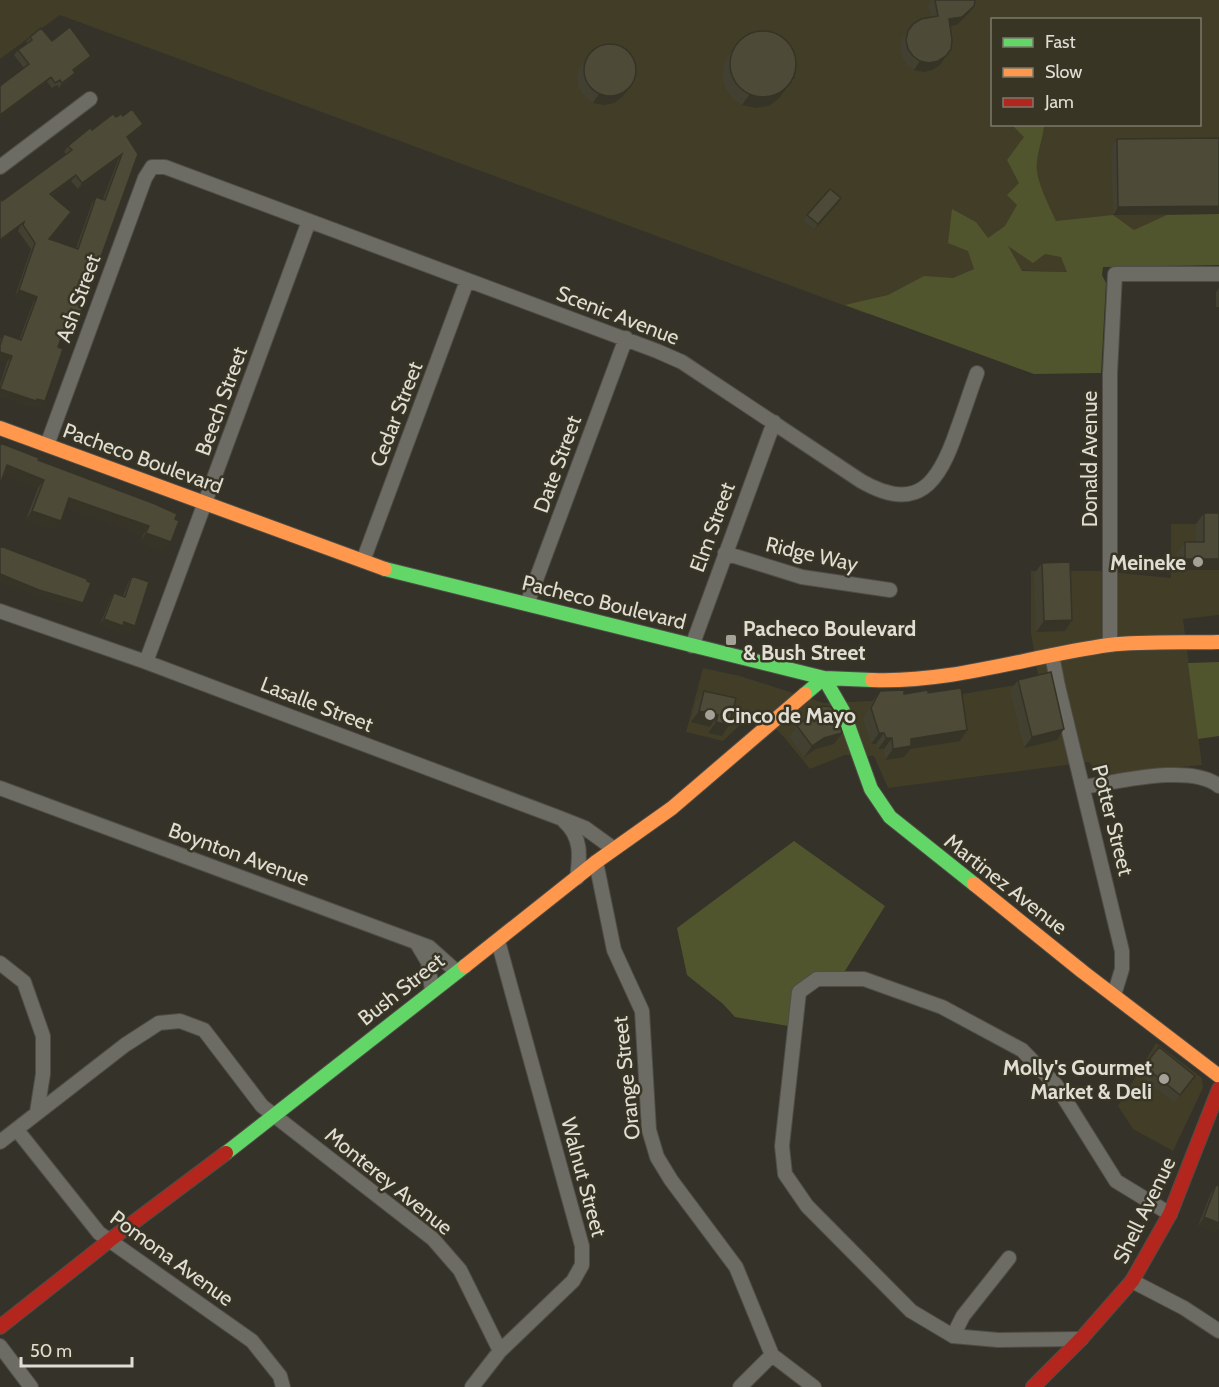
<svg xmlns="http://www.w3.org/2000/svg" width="1219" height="1387" viewBox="0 0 1219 1387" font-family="Cabin,sans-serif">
<rect width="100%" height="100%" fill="#343229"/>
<path fill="#413d27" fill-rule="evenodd" d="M0 0H1219V265L1107 267 1067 272 975 269 867 314 60 15 0 59ZM992 20H1200V124H992Z
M1171 524H1219V615L1183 619 1202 765 1099 775 1089 762 888 788 874 756 845 755 810 769 783 736 756 710 723 741 686 732 703 668 740 676 824 703 939 698 1039 681 1031 633V571H1099L1171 578Z
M1156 1043 1202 1078 1203 1088 1173 1151 1133 1129 1118 1106Z"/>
<path fill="#51552e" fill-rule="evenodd" d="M1012 125H1044C1043 138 1038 149 1037 162 1034 177 1049 206 1056 221L1113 215 1134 230 1167 215 1219 214V265L1103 267 1102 275 1106 283 1101 373 1034 374 845 305 888 295 924 276 953 278 974 269 968 251 948 243 952 209 976 222 988 238 1005 226 1017 205 1007 195 1019 183 1007 160 1024 137ZM1008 246 1033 263 1045 254 1061 257 1067 272 1022 271Z
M1219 662V736L1198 739 1188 663Z
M794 841 885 906 840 979 799 992 794 1027 735 1017 723 1004 687 975 677 928Z"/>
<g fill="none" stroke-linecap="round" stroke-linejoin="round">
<g stroke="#4f4d45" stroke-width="16">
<path id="street" d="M0 167 90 99
M47 445 145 178 152 167H165L657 351 682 362 861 481C918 514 939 483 957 430 964 411 970 392 977 373
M725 553 802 577 890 590
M363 561 467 281
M527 604 626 338
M0 611 146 662 560 818 585 828 614 849
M1110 645V373L1115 274H1219
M692 646 774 422
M1052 655 1058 686 1122 951V969L1114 995
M146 662 309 221
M1083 787C1118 782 1191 763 1219 786
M0 788 429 947 457 972
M564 821C582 837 580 856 577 878
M596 862 614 950 642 1011 649 1130 657 1157 671 1180 736 1267 772 1355 814 1387
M416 942 428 962 432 991
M0 963 24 982 43 1036V1074L37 1112
M17 1130 99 1233 252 1341 280 1376 283 1387
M0 1142 125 1045 159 1023 180 1021 204 1030 262 1106 433 1239 460 1270 500 1351
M1132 1281 1184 1308 1219 1331
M953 1336 963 1316 1009 1258
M1081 1339 998 1340 953 1336 911 1311 807 1206 785 1174 782 1146 799 992 817 979H864L942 1007 1022 1050 1056 1085 1116 1181 1170 1214
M0 1346 31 1387
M472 1387 500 1351 573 1281 582 1265V1246L498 941
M740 1387 772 1355"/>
</g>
<g stroke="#4f4d45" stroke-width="16">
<path id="fast" d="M385 569 824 678 872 680
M805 694 824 678 843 711 871 789 890 817 974 884
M226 1153 465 966"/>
</g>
<g stroke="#4f4d45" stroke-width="16">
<path id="slow" d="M0 428 385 569
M872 680C953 683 1029 656 1109 645 1144 641 1183 643 1219 642
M974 884 1083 972 1219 1076
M465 966 596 862 672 808 805 694"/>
</g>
<g stroke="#4f4d45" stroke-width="16">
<path id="jam" d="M0 1327 110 1240 226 1153
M1033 1387 1081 1339 1132 1281 1170 1214 1219 1089"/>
</g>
<use href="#street" stroke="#6c6b64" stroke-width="14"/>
<use href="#fast" stroke="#63d668" stroke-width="14"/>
<use href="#slow" stroke="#ff974d" stroke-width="14"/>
<use href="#jam" stroke="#b3261e" stroke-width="14"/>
</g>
<path fill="#424030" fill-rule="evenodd" d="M931 0H975L968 14 957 25 950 26 951 49 945 58 940 65 932 70 924 72 914 70 907 65 902 58 900 49 902 39 913 24 931 17 928 6Z
M30 37 52 41 91 56 88 61 74 71 75 73 72 79 59 88 57 85 52 88 47 82 0 118V86L24 68 14 55 18 50 27 43 26 42Z
M739 40 779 98 769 106 756 108 742 105 732 98 725 88 722 75 725 61Z
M591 51 635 80 622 97 614 103 604 105 593 103 585 97 579 89 577 79 579 68Z
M123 116 143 124 139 130 128 138 81 312 77 318 69 316 58 347 41 407 34 405 32 407 0 396V384L7 362 0 360V340L4 334 19 340 33 303 15 296 31 249 18 231 19 228 2 201 66 154 64 152 68 146 92 130 116 117ZM118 160 103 199 96 197 92 203 76 248 50 239 71 212 51 196 71 181 78 189Z
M1219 138 1113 215 1111 148 1117 139Z
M841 198 814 230 803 220 807 215Z
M1219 288V307H1216V292Z
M0 443 38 460 155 504 165 551 140 541 143 535 66 507 54 529 26 519 38 488 4 475Z
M1204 513 1219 570H1177V553L1185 542H1196V524Z
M1042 563 1072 620 1065 631 1036 632 1034 574Z
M132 576 131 631 121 628 119 631 100 624 111 598 114 593 123 596 129 581Z
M1018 680 1057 740 1024 748 1010 691Z
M704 691 729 725 722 736 708 733 710 727 691 722 696 702Z
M880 691 904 694 928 693 967 730 960 741 910 749 904 757 885 760 884 749H878L876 744H871L863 719 872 702Z
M797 726 834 744 816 749 804 757 789 737Z
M1144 1066 1195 1076 1174 1103 1138 1074Z
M1216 1185 1219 1186V1229L1217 1228 1215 1232 1198 1226 1211 1193Z"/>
<path fill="#363427" d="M974 6 968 14 957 25 943 28 949 19Z
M91 56 88 61 69 75 73 70Z
M946 56 940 65 932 70 924 72 914 70 920 61Z
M75 73 72 79 59 88 62 83Z
M51 77 47 82 0 118V115Z
M795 77 779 98 769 106 756 108 742 105 750 94Z
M628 89 622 97 614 103 604 105 593 103 599 94Z
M143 124 139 130 122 143 127 137Z
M122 154 118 160 78 189 82 183Z
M76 175 71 181 45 200 50 194Z
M841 198 837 204 814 230 818 224Z
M1219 206V214L1113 215 1118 207Z
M24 222 19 228 0 243V240Z
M19 290 37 297 33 303 15 296Z
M71 309 81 312 77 318 67 315Z
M0 352 12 356 7 362 0 360Z
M0 389 37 399 45 401 41 407 34 405 32 407 0 396Z
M7 465 44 480 38 488 1 474Z
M69 498 149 526 143 535 63 506Z
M32 511 61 521 54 529 26 519Z
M146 533 171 542 165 551 140 541Z
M1185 559H1219V570H1177Z
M0 574 83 603 79 608 35 595 0 582Z
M104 619 124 622 135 626 131 631 121 628 119 631 100 624Z
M1072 620 1065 631 1036 632 1044 621Z
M699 711 718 715 710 727 691 722Z
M716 722 729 725 722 736 708 733Z
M1064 729 1057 740 1024 748 1032 737Z
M967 730 960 741 910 749 904 757 885 760 893 749 911 739Z
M842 733 834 744 816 749 804 757 812 746 824 738Z
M879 733H884L876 744H871Z
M886 738H892L884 749H878Z
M1204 1217 1219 1223V1229L1217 1228 1215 1232 1198 1226Z"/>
<path fill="#4d4a38" stroke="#363427" stroke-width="1.5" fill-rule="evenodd" d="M935 0H975L974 6 962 17 949 19 952 40 951 49 946 56 938 61 929 63 920 61 913 56 908 49 906 40 908 31 913 24 921 19 938 16Z
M70 27 91 56 73 70 75 73 62 83 60 80 55 83 51 77 0 115V86L29 64 18 50 32 40 30 37 41 28 52 41Z
M730 64a33 33 0 1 1 66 0a33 33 0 1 1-66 0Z
M584 70a26 26 0 1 1 52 0a26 26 0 1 1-52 0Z
M132 109 143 124 127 137 138 154 81 312 71 309 58 347 63 349 45 401 37 399 36 401 0 389 12 356 0 352V345L4 334 21 340 37 297 19 290 35 243 23 225 24 222 0 240V198L2 201 72 150 68 146 90 128 92 130 113 114 116 117 121 114 123 116ZM122 154 105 200 96 197 78 249 49 239 71 212 50 194 76 175 82 183Z
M1219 138V206L1118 207 1117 139Z
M830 189 841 198 818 224 807 215Z
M0 443 39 458 38 460 155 504 177 514 175 519 179 521 171 542 146 533 149 526 69 498 61 521 32 511 44 480 7 465 0 485Z
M1204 513H1219V559H1185V542H1204Z
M0 546 87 579V581L91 583 83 603 39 590 0 574Z
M1070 562 1072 620 1044 621 1042 563Z
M132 576 149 582 135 626 124 622 123 626 104 619 114 593 125 597Z
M1051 672 1064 729 1032 737 1018 680Z
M961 688 967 730 911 739V746L893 749 892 738H886L884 733H879L871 708 880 691 904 690V694L928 690V693Z
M704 691 736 698 729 725 716 722 718 715 699 711Z
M823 706 831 707 838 717 842 733 824 738 812 746 797 726Z
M1159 1047 1195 1076 1180 1095 1144 1066Z
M1216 1185 1219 1186V1223L1204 1217Z"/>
<g fill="#a4a298" stroke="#383525" stroke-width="2">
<circle cx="1198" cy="562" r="6"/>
<rect x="725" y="634" width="12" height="12" rx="3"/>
<circle cx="710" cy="715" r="6"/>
<circle cx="1164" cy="1079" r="6"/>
</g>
<g text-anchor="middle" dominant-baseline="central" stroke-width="5" stroke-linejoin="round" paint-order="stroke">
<g font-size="21" fill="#e0ded4" stroke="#383525">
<text transform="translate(78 298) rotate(-70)">Ash Street</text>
<text transform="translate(618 315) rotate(21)">Scenic Avenue</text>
<text transform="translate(221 401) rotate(-70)">Beech Street</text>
<text transform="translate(396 414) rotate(-69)">Cedar Street</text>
<text transform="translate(143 458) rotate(20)">Pacheco Boulevard</text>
<text transform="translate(1089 459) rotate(-90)">Donald Avenue</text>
<text transform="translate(557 464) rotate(-70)">Date Street</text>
<text transform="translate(712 527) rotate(-70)">Elm Street</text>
<text transform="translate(812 554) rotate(13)">Ridge Way</text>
<text transform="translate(604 602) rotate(14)">Pacheco Boulevard</text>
<text transform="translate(317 704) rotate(21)">Lasalle Street</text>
<text transform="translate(1113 820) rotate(76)">Potter Street</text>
<text transform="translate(239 854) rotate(20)">Boynton Avenue</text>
<text transform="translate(1006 884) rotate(38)">Martinez Avenue</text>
<text transform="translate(401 989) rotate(-38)">Bush Street</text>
<text transform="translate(626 1078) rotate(-96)">Orange Street</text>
<text transform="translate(584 1177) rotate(75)">Walnut Street</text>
<text transform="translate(389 1181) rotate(39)">Monterey Avenue</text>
<text transform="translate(1144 1210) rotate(-64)">Shell Avenue</text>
<text transform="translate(172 1258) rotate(36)">Pomona Avenue</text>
</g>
<g font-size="21" font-weight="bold" fill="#e0ded4" stroke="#383525" text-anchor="end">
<text x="1186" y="562">Meineke</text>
<text x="743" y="628" text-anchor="start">Pacheco Boulevard<tspan x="743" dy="24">&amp; Bush Street</tspan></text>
<text x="722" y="715" text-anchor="start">Cinco de Mayo</text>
<text x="1152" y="1067">Molly's Gourmet<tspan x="1152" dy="24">Market &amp; Deli</tspan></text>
</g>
</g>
<rect x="991" y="18" width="210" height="108" fill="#383525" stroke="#7b796b" stroke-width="1.5"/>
<rect x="1003" y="38" width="30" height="9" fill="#63d668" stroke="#7b796b" stroke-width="1.5"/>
<text x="1045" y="48" font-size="18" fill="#e0ded4">Fast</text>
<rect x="1003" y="68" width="30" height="9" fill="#ff974d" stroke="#7b796b" stroke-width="1.5"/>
<text x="1045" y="78" font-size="18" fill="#e0ded4">Slow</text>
<rect x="1003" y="98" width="30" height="9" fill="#b3261e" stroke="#7b796b" stroke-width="1.5"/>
<text x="1045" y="108" font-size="18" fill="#e0ded4">Jam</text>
<path d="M21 1357v9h111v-9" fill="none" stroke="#e0ded4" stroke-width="3"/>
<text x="30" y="1357" font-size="18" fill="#e0ded4" stroke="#383525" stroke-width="4.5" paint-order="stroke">50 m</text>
</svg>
